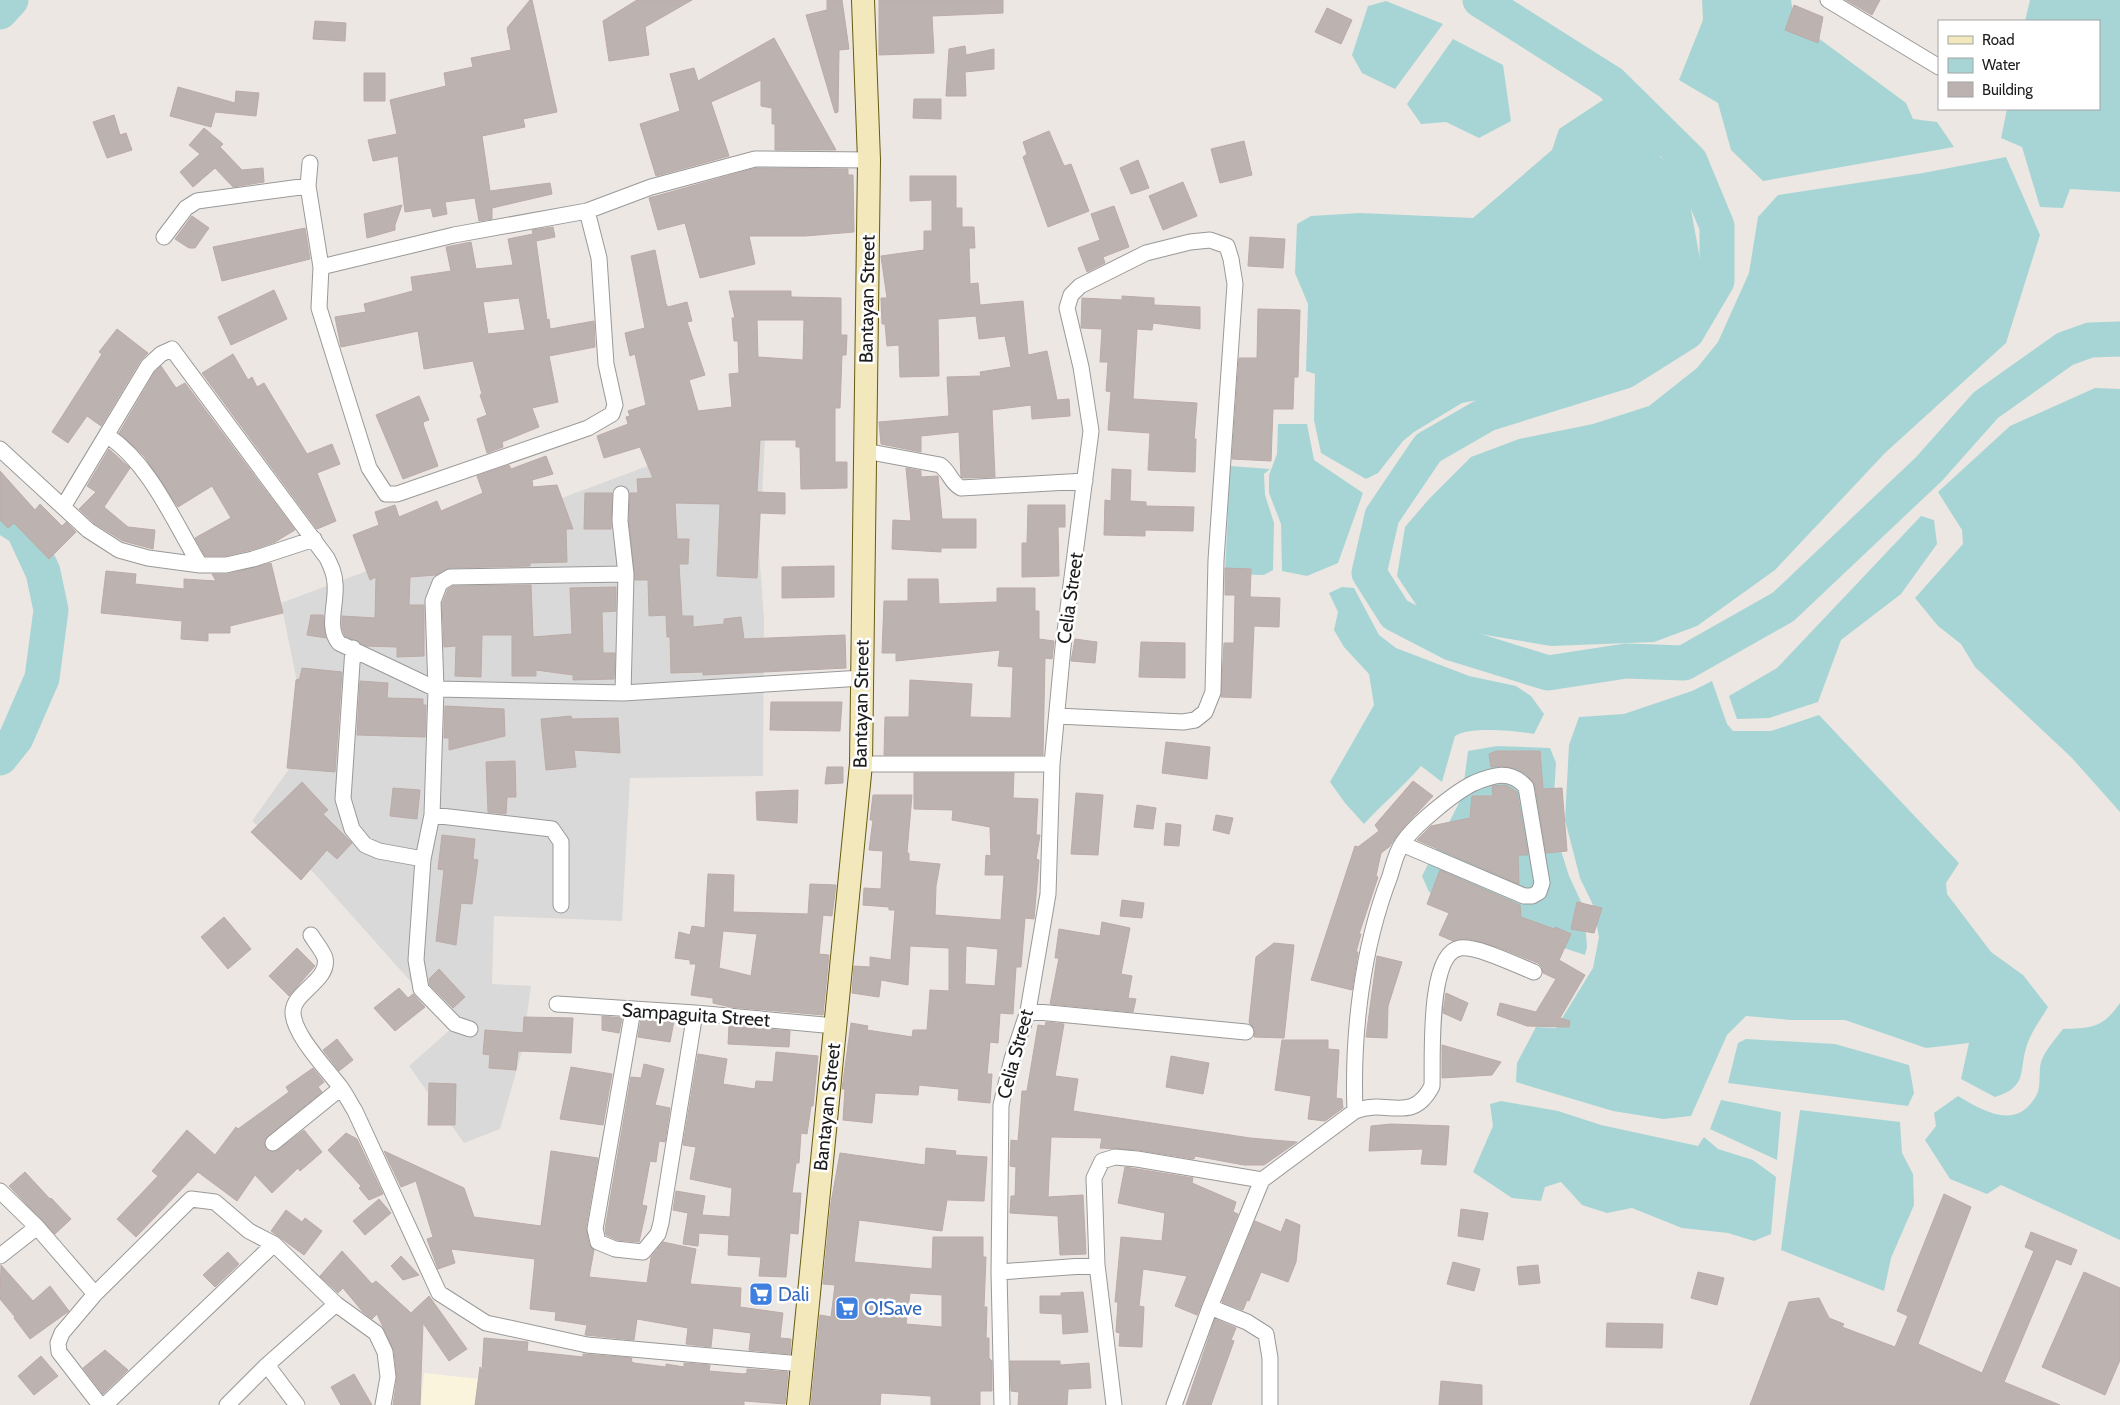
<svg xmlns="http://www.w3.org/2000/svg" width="2120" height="1405" viewBox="0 0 2120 1405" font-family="Cabin,sans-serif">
<rect width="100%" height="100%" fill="#ece7e2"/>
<path fill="#dad9d9" d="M765 439 759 551 764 619 763 776 630 778 622 921 494 916 492 984 531 986 522 1051 500 1129 464 1143 409 1066 452 1028 314 873 252 821 309 741 281 603 685 452Z"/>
<path fill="#fbf4dd" d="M424 1373 704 1403V1405H421Z"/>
<path fill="#a7d5d5" d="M1702 0H1791L1794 20 1906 103 1913 119 1937 122 1954 147 1763 181 1731 150 1718 103 1679 80 1703 20Z
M2030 0H2120V192L2070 189 2063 208 2040 207 2022 147 2001 138 2007 109H2099V21H2025Z
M1386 1 1443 24 1395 89 1362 73 1352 55 1368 6Z
M1453 39 1503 65 1511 121 1479 138 1446 122 1421 124 1407 104Z
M1606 98 1656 141 1660 157 1672 165 1688 193 1703 276 1688 308 1671 329 1636 355 1549 386 1462 403 1414 432 1403 441 1378 473 1366 479 1321 453 1314 420 1315 374 1306 371 1308 304 1295 273 1297 224 1311 216 1360 213 1473 218 1552 150 1559 129Z
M2006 157 2040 235 2006 343 1885 453 1775 570 1697 626 1654 642 1551 646 1456 630 1419 609 1397 576 1405 527 1429 499 1471 457 1519 439 1593 424 1649 406 1697 368 1718 342 1749 273 1758 217 1778 195 1923 173Z
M2095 388 2120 389V812L2071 757 1975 667 1961 644 1938 626 1915 598 1963 544 1962 530 1938 492 2010 426Z
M1278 424H1307L1314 460 1363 493 1338 563 1307 576 1282 571 1281 524 1269 493V475L1277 454Z
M1230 466 1270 469 1264 474 1265 495 1274 523 1273 570 1264 575 1225 574Z
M1921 516 1934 520 1937 544 1901 594 1841 640 1818 702 1769 718 1737 719 1729 696 1777 668Z
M1342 587 1354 588 1379 635 1396 648 1469 676 1516 686 1531 696 1544 714 1534 734C1516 731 1470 726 1455 736L1442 782 1421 766C1403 787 1382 804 1364 824L1345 803 1330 782 1374 705 1369 674 1344 647 1334 630 1338 612 1329 593Z
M1712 681 1727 724 1733 731H1771L1819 715 1959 863 1946 883 1947 894 1991 952 2023 975 2048 1007C2041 1019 2031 1032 2027 1045 2018 1072 2029 1086 1995 1097L1961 1079 1969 1043 1926 1048 1845 1020H1791L1746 1016 1727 1035 1691 1116 1663 1119 1613 1111 1516 1082 1517 1063 1536 1027 1556 1028 1593 968 1599 937 1593 905 1580 878 1565 820 1569 745 1579 717 1624 714 1692 691Z
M1497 746 1550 748 1556 763 1553 809 1557 838 1569 876 1584 908 1587 947 1585 955 1564 948 1537 930 1429 892 1422 876 1462 797 1468 751Z
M2120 1003V1240L2001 1185 1987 1194 1950 1179 1925 1140 1936 1126 1934 1113 1958 1096C1983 1111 2018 1132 2037 1094 2042 1084 2037 1068 2043 1057 2048 1047 2057 1037 2063 1029 2092 1028 2103 1028 2120 1003Z
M1746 1039 1835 1044 1909 1065 1914 1093 1908 1106 1728 1083 1738 1043Z
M1721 1100 1781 1112 1777 1160 1710 1129Z
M1501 1101 1558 1111 1601 1125 1698 1146 1704 1137 1718 1149 1753 1160 1776 1177 1771 1234 1754 1241 1728 1233 1682 1228 1632 1208 1607 1213 1582 1205 1561 1182 1545 1187 1541 1201 1512 1198 1473 1172 1493 1126 1490 1104Z
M1800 1110 1900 1122 1902 1153 1913 1174 1914 1205 1891 1258 1884 1291 1781 1250Z"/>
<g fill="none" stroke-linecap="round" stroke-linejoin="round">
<path stroke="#a7d5d5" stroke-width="35" d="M1480 0 1611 83 1690 161 1717 226V281L1687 332 1625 371 1487 414 1428 448 1382 516 1369 573 1395 614 1451 643 1548 673 1626 661 1684 663 1783 607 1929 469 1986 405 2065 349 2090 340 2120 339
M0 12 11 0
M0 514 23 529 43 572 51 610 42 678 16 738 0 758"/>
</g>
<path fill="#bcb2b0" stroke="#bcaba7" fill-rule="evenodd" d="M530 0H532L557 112 523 119 525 127 482 136 490 191 550 183 552 194 492 208V219L479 221 475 198 445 202 447 214 433 217 431 208 405 212 398 156 373 161 368 140 397 134 390 100 446 86 444 73 473 67 471 58 511 50 507 28Z
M637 0H692L645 27 649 55 609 61 603 21Z
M827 0H842L849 49 839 50 838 112 835 113 806 15 827 10Z
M879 0H1003V13L932 16 934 53 879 55Z
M1846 0H1880L1872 15Z
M1794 5 1823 17 1818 43 1785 30Z
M1327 8 1352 20 1341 44 1315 32Z
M315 21 346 23 345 41 313 39Z
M774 38 836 150H775V124H772V108L761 106V80L711 102 729 156 656 176 640 124 680 111 670 74 694 68 698 81Z
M965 46 966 55 994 49V69L965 72 966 96H946L949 49Z
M364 73H385V101H364Z
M178 87 235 103 236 91 259 93 256 116 215 112 211 127 170 116Z
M914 99H941V119L913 118Z
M114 115 120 135 126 133 132 150 107 158 93 122Z
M204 128 223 144 220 147 242 170 263 168 264 182 233 187 215 168 193 187 180 172 200 154 189 145Z
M1049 131 1064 166 1071 164 1089 211 1048 227 1023 157 1027 154 1023 142Z
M1244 141 1252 175 1220 183 1211 149Z
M1138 160 1149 188 1131 194 1120 168Z
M756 168 848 169V175H853L854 232 805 236H749L755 264 700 278 685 223 658 230 649 198Z
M910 176H956V208H962V227H974L975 248H969L970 284 978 283 980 305 1023 301 1028 355 1047 351 1057 400 1069 399 1070 416 1032 419 1031 405 992 410 995 477 964 478 961 477 959 432 921 436V452L881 444 879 422 949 416 947 377 981 376 980 372 1011 367 1005 336 979 339 976 316 938 319 939 376 900 377 899 345 887 346 885 324H882L881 298H887L881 256 924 250V231H932V200L910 201Z
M1183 182 1197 216 1163 230 1149 196Z
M402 205 395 225V230L367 238 364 214Z
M1114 206 1129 247 1103 257 1105 263 1087 272 1078 248 1100 240 1091 214Z
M192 216 209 228 195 248H189L175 239Z
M553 227 555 237 536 241 547 320 549 319 550 329 594 321 595 347 549 356 558 402 532 408 539 427 502 442 503 447 487 453 477 419 487 415 480 395 482 394 473 361 424 369 418 331 341 347 335 317 366 312 364 304 413 291 411 277 451 271 446 247 471 242 476 269 513 265 508 239 533 234 532 230ZM519 298 525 330 488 334 483 302Z
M305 228 310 259 222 281 213 247Z
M1250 237 1285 239 1283 268 1248 266Z
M655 250 666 304 668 307 687 302 692 321 687 322 705 375 689 380 698 411 732 407 729 374 739 373 738 341H734L732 318H735L729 291H791V297L841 298V335H847L846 355H842L840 408H835V462H847V488L801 489 800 447H796V440H760L757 492 785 493V514L760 513 757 578 717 576 720 504 675 503 677 539H689L688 564H679L682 616H693V627L724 624V619L741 617 744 639 845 635 846 668 703 675V672L671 673 670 637H667L666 615 649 616 648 580H635L629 521 630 493H638L637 479 653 478 640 447 604 458 597 436 628 424 626 417 630 416 628 411 646 405 635 354 630 356 625 333 645 328 631 256ZM757 320H804L803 360 758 357Z
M274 290 287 319 231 345 218 317Z
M1122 296 1154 298V305L1200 307V329L1153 323 1152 330 1137 329 1133 399 1197 403 1194 439H1196L1195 472 1148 470 1150 433 1108 430 1111 392 1106 391 1108 362H1100L1102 329 1081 328 1082 298 1122 300Z
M1258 309 1300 310 1298 377H1294L1293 409H1273L1271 461 1232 459 1239 358H1257Z
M117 329 148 353 140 361 101 426 87 416 68 443 52 432 102 354 99 352Z
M233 354 248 380 252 377 257 387 264 383 307 454 332 444 340 464 317 473 336 521 317 529 202 373Z
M161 366 176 388 185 383 295 530 275 542 251 550 225 556H205L195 538 231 518 212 486 178 507 144 456 119 433 155 372Z
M419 396 429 420 423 422 424 427 438 466 403 479 376 415Z
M109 449 130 468 104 507 128 527 155 530 153 549 123 541 94 523 79 509 96 492 87 486Z
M546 456 553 474 532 480 533 487 557 485 573 529H566L567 562 530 563V566L450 568 436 575 410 577 409 605H424V656L397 657V647L366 646 345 636 342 628V616L375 618 376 577 370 580 353 535 379 525 375 512 395 505 399 517 437 501 441 511 483 493 477 476 509 465 511 469Z
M906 468 921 471V477L938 476 942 519H976V548H941V552L892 549 893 520 911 521Z
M1112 469 1131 470 1130 501 1146 502V506L1194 507 1193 531 1145 530V536L1104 535 1105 500 1111 501Z
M0 471 35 510 40 504 62 526 66 522 76 532 49 559 14 523 8 528 0 520Z
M585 493H612L611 529H584Z
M1028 505H1065V527H1058L1059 576 1022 577V543H1027Z
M271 563 283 613 230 626V633H208V641L181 639 182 621 101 613 106 571 136 574 135 584 184 589V579L216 581 212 574H228Z
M834 566V597L782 598V567Z
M1225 568 1251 569 1250 597 1280 598 1279 627 1254 626 1251 698 1221 697 1224 643H1234L1235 595H1225Z
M908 579H938L939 604 997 602V588H1035V611H1039V639L1054 641 1052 659 1045 658 1043 755H884L885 717H909L910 680 972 684 970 717 1011 718 1013 667 998 666 1000 650 896 661V653H882L884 601H908Z
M531 585 533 637 572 634 570 588 616 587V611L602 612 603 653H615L614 679 573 680V675L536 670V676H512V635H482L481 677 455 676 456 646 444 647 442 604 448 589 453 586Z
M311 615H323L326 638 307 635Z
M1075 639 1097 642 1095 663 1071 661Z
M1141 642 1185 643V678L1139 677Z
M302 668 342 672 335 772 287 768 296 680 299 679V682Z
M360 681 388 683 387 698 423 699V705H426L425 737 357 735Z
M771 702H842L840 731 770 730Z
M445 706 504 709 505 736 449 750V738H444Z
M571 716 572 719 618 718 620 753 574 750 576 767 546 770 541 719Z
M1166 742 1210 747 1207 779 1162 773Z
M1496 751H1540L1543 789 1562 788 1567 851 1546 853 1535 785 1526 774 1517 769 1502 766 1491 767 1489 754Z
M515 761 516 797H507L506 814 488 812 486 762Z
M827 767H843V783L825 784Z
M914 773H1014L1013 798 1038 799 1036 835H1040L1036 859 1039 860 1034 919 1025 918 1021 967H1016L1013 1014 1000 1013 998 1043 990 1042 987 1074H992L990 1103 958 1100 959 1089 919 1085 918 1095 875 1093 872 1123 843 1120 845 1089H842L851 1023 868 1026 867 1030 912 1037 913 1030H927L930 990 949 991V948L910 946 908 985 881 980 879 997 852 993 854 966 870 967V957L891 960 895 910H889V907L863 905 864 888 881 889 883 851 869 850 873 820H870L873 795H912L907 853H909V861L940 864 936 886 935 915 1001 920 1004 875H985L986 855 991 856 990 827 952 820 953 810 914 809ZM966 946 998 949 995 986 965 984Z
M1413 781 1433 796 1401 830 1389 847 1381 853 1376 876 1378 877 1359 934H1361L1356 952H1358L1352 990 1311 980 1355 846 1358 847 1379 831 1375 825Z
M302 782 328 810 323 814 352 843 337 859 327 850 301 880 251 832Z
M1506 785 1517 792 1528 855H1518L1519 884 1417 840 1431 826 1470 818 1472 796H1493L1492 786Z
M393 788 420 790 417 819 390 816Z
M798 790 797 823 757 820 756 792Z
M1076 793 1103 795 1098 855 1071 854Z
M1137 805 1156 808 1153 829 1134 827Z
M1216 815 1233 818 1229 834 1213 830Z
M1166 823 1181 825 1179 846 1164 845Z
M442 835 475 839 473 859 478 860 472 904 461 903 456 945 436 941 444 870 438 869Z
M1440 870 1520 905 1521 917 1554 929 1555 927 1571 934 1559 960 1585 975 1560 1018 1570 1021 1569 1027 1527 1026 1497 1015 1500 1003 1536 1012 1556 979 1543 973 1542 967 1538 963 1500 948 1469 939 1453 941 1439 935 1449 913 1427 904Z
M708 874 734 875 733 912 808 914 810 884 836 885 832 916 823 915 819 954 829 955 823 1015 730 1007 713 1003V998L691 995 696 964H690V960L675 958 679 932 690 935 692 926 705 928ZM723 931 757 934 751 976 719 968Z
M1122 900 1144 903 1142 918 1120 916Z
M1577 902 1602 908 1594 933 1571 929Z
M224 917 251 949 228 969 201 937Z
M1102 922 1130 928 1121 974 1132 976 1128 998 1136 999 1133 1012 1050 1004 1059 958H1055L1059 929 1100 936Z
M1274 943 1294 945 1284 1038 1254 1037 1255 1029 1249 1023 1256 957Z
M297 948 315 966 289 996 269 976Z
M1377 956 1402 962 1388 1006 1387 1038 1366 1037Z
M439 969 465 997 453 1008 430 985 429 979Z
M399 988 408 998 413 994 425 1007 395 1031 374 1008Z
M1446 993 1468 1003 1461 1021 1443 1013Z
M602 1016 622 1018 619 1033 602 1030Z
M524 1017 573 1018 571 1053 518 1051 516 1070 489 1068 490 1055 483 1054 485 1030 523 1033Z
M641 1019 674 1021 670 1042 638 1037Z
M1046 1022 1064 1024 1055 1076 1078 1079 1073 1111 1250 1138 1297 1142 1264 1165H1244L1195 1156 1194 1159 1138 1150 1100 1148 1102 1138 1051 1137 1048 1197 1083 1195 1086 1254 1060 1255 1058 1216 1010 1213 1011 1196H1015L1016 1167 1010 1166 1011 1140 1018 1141 1022 1091H1027L1038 1025 1045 1026Z
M729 1026 790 1031 789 1047 728 1044Z
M337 1039 353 1060 339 1071 323 1050Z
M1282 1040H1328V1049L1339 1050 1336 1098 1342 1099 1343 1108 1325 1121 1308 1119 1311 1096 1275 1090Z
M1442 1045 1501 1062 1492 1075 1442 1078Z
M776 1052 818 1056 813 1106H811L807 1134 801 1133 799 1163H796L792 1193H801L798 1234 790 1233 786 1277 759 1276 761 1257 728 1255 729 1235 699 1233 698 1246 683 1244 688 1213 673 1210 676 1191 705 1196 702 1215 730 1217 732 1188 690 1179 696 1147 683 1145 698 1054 727 1059 723 1084 755 1089 756 1081 773 1082Z
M1171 1056 1209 1063 1203 1094 1166 1087Z
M644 1064 664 1069 655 1105 670 1108 665 1142 659 1141 656 1162 650 1161 642 1205 647 1206 639 1242 617 1240 606 1235 605 1229 631 1077 641 1078Z
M571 1067 612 1074 603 1125 560 1119Z
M313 1068 324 1082 318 1087 322 1092 264 1140 266 1149 275 1152 304 1130 322 1152 300 1171 298 1168 272 1193 255 1175 237 1201 198 1172 136 1237 117 1219 158 1176 152 1171 187 1130 215 1155 236 1127 238 1129 289 1092 286 1087Z
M429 1083 456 1084 455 1125H428Z
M1391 1124 1449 1126 1446 1165 1421 1164 1423 1149 1369 1151 1371 1126Z
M346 1133 357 1139 383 1194 369 1200 359 1188 361 1186 328 1150Z
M926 1148 956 1151 955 1155 987 1157 984 1201 947 1200 942 1231 859 1220 854 1262 932 1269 933 1237H983V1257H986L984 1307H987L986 1338H989V1358L992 1361V1391H980V1405H931V1396L881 1393 880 1405H811L820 1315 831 1317 835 1285 823 1284 831 1203 840 1153 925 1165ZM910 1293 942 1295V1327L906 1324Z
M384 1151 464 1188 474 1217 541 1226 551 1151 598 1158 586 1227 589 1244 594 1250 589 1277 647 1283 651 1257 663 1242 696 1249 690 1284 741 1288 740 1307 783 1313 780 1338 791 1339 790 1354 749 1350 751 1333 713 1328 711 1347 686 1344 688 1328 637 1319 634 1340 585 1335 587 1325 555 1320 556 1312 530 1309 535 1259 451 1249 455 1263 438 1269 427 1239 433 1237 416 1181 401 1187Z
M1125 1167 1193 1178 1192 1183 1236 1202 1233 1212 1238 1214 1197 1315 1175 1306 1187 1276 1143 1269 1139 1306 1144 1307 1142 1347 1119 1346 1120 1333 1116 1332 1118 1302H1115L1121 1237 1162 1241 1165 1213 1118 1203Z
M25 1172 50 1199 51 1198 71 1219 55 1234 9 1186Z
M1944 1194 1971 1207 1918 1344 1982 1373 2034 1251 2025 1247 2031 1232 2077 1250 2071 1265 2056 1259 2004 1382 2060 1405H1750L1789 1302 1819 1298 1829 1318 1844 1324 1842 1327 1895 1347 1908 1316 1897 1311Z
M379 1199 391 1213 365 1235 353 1221Z
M1461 1209 1488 1213 1483 1240 1458 1236Z
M286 1210 302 1222 305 1218 322 1231 304 1255 271 1231Z
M1286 1219 1300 1225 1296 1262 1288 1282 1261 1272 1249 1301 1247 1300 1243 1310 1222 1302 1255 1221 1281 1232Z
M342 1251 372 1284 376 1281 411 1313 429 1296 467 1349 449 1361 423 1323 420 1405H393L397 1378 394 1351 377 1314 372 1319 362 1311 343 1288 338 1293 320 1276Z
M228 1252 239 1264 215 1287 203 1275Z
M401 1256 419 1275 403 1280 391 1266Z
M1453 1262 1480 1269 1474 1291 1447 1284Z
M1 1265 33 1301 50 1286 69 1311 30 1339 14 1318 15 1317 0 1299Z
M1538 1265 1540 1283 1519 1285 1517 1267Z
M1698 1272 1724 1278 1717 1305 1691 1298Z
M2084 1272 2120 1288V1360L2105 1395 2042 1367Z
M1083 1292 1088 1332 1063 1334 1062 1314 1040 1313V1296H1061V1293Z
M1215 1319 1236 1328 1231 1340 1234 1341 1211 1405H1186Z
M1607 1323 1663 1324 1662 1348 1606 1347Z
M484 1338 528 1342 527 1351 583 1357V1354L632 1358 631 1361 634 1363 666 1367V1364L684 1367V1363L710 1365 709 1371 744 1374 747 1373V1369L788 1372 785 1404 744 1401V1405H475L480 1367 482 1371Z
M105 1350 128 1370 103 1394 83 1368Z
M41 1356 58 1376 34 1395 18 1376Z
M1010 1361H1060V1365L1089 1363 1091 1388 1068 1389 1067 1405H1018L1019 1392 1011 1391Z
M354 1374 372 1405H341L331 1387Z
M1441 1381 1482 1385V1405H1439Z"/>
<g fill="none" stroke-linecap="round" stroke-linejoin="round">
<g stroke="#999" stroke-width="17">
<path id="minor" d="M1828 0 1939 67
M310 163 308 186 321 267 319 308 369 468 386 494H397L588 428 612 414 615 405 606 364 599 258 587 211
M164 237 186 208 197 201 308 186
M321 267 454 235 587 211 651 187 755 159 869 160
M108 436C150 464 174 522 200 565
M0 449 88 530 119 550 148 558 200 565H226L253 559 314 539
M865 451 940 465C950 472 950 482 961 488L1085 481
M621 494 620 521 626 574 623 693
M63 507 148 366 161 354 172 349 327 558C331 566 335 574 335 584 337 603 326 628 339 643L436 689 623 693 862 678
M353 648 343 799 352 829 365 845 379 851 423 859
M861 764H1052
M432 815 552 829 561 842V905
M311 935C315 942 323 951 325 958 330 981 292 992 293 1013 294 1036 328 1070 341 1088 346 1095 350 1103 355 1111L439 1293 486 1323 587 1345 801 1364
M557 1004 695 1013 835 1026
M633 1010 595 1229 598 1242 615 1249 643 1252 658 1234 661 1223 695 1013
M1028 1011 1246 1032
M470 1029 455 1024 421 989 416 960 423 859 432 815 436 689 433 601 440 583 450 577 626 574
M1355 1111C1352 1033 1362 949 1390 876 1393 866 1396 853 1402 844 1413 826 1455 792 1474 783 1493 775 1510 769 1526 787L1542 883 1539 892 1532 896H1524L1402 844
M273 1143 341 1088
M0 1191 37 1227 95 1294
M0 1256 37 1227
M999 1272 1097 1265
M1210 1307 1247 1322 1266 1334 1270 1358V1405
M267 1365 297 1405
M100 1405 59 1352 58 1343 62 1333 95 1294 191 1199 215 1202 249 1231 274 1244 336 1304 376 1333 385 1352 388 1377 383 1405
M105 1405 274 1244
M227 1405 267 1365 336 1304
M1002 1405 999 1272 1001 1105 1012 1059 1028 1011 1048 894 1052 764 1063 647 1091 431 1081 367 1067 308 1071 295 1080 286 1146 253 1190 242 1210 240 1227 246 1231 259 1235 284 1216 560 1213 692 1205 712 1195 720 1183 722 1057 716
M1114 1405 1097 1265 1094 1178 1102 1161 1115 1157 1137 1159 1262 1180 1355 1111C1387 1098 1412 1125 1432 1086 1433 1059 1427 953 1460 948 1478 946 1516 965 1534 972
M1174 1405 1210 1307 1262 1180"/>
</g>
<g stroke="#655b10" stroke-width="24">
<path id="secondary" d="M798 1405 861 764 869 160 863 0"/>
</g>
<use href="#minor" stroke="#fff" stroke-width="15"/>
<use href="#secondary" stroke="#f2e8bb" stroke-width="22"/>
</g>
<defs>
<g id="supermarket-square" transform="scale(1.25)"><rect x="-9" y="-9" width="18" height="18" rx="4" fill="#3f7fe0" stroke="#fff"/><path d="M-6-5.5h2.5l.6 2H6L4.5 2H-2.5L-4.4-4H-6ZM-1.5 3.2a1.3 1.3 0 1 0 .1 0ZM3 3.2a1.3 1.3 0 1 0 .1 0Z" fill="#fff"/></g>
</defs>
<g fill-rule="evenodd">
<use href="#supermarket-square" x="761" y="1294"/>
<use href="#supermarket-square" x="847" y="1308"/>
</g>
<g text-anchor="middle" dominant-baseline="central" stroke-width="5" stroke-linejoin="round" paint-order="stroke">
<g font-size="19" fill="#1c1c1c" stroke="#fff">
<text transform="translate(867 299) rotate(-89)">Bantayan Street</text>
<text transform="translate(1070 598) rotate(-82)">Celia Street</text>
<text transform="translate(861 704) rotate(-89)">Bantayan Street</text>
<text transform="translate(696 1015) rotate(4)">Sampaguita Street</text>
<text transform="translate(1015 1054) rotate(-75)">Celia Street</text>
<text transform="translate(827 1107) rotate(-84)">Bantayan Street</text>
</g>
<g font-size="19" fill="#366cbe" stroke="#fff" text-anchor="start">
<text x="778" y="1294">Dali</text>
<text x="864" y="1308">O!Save</text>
</g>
</g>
<rect x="1938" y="20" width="162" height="90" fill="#ffffff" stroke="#a4a4a4"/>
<rect x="1948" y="36" width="25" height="8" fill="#f2e8bb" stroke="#a4a4a4"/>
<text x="1982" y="45" font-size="15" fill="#1c1c1c">Road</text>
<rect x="1948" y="58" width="25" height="15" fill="#a7d5d5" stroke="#a4a4a4"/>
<text x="1982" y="70" font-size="15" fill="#1c1c1c">Water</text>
<rect x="1948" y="82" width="25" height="15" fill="#bcb2b0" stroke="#a4a4a4"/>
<text x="1982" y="95" font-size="15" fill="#1c1c1c">Building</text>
</svg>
